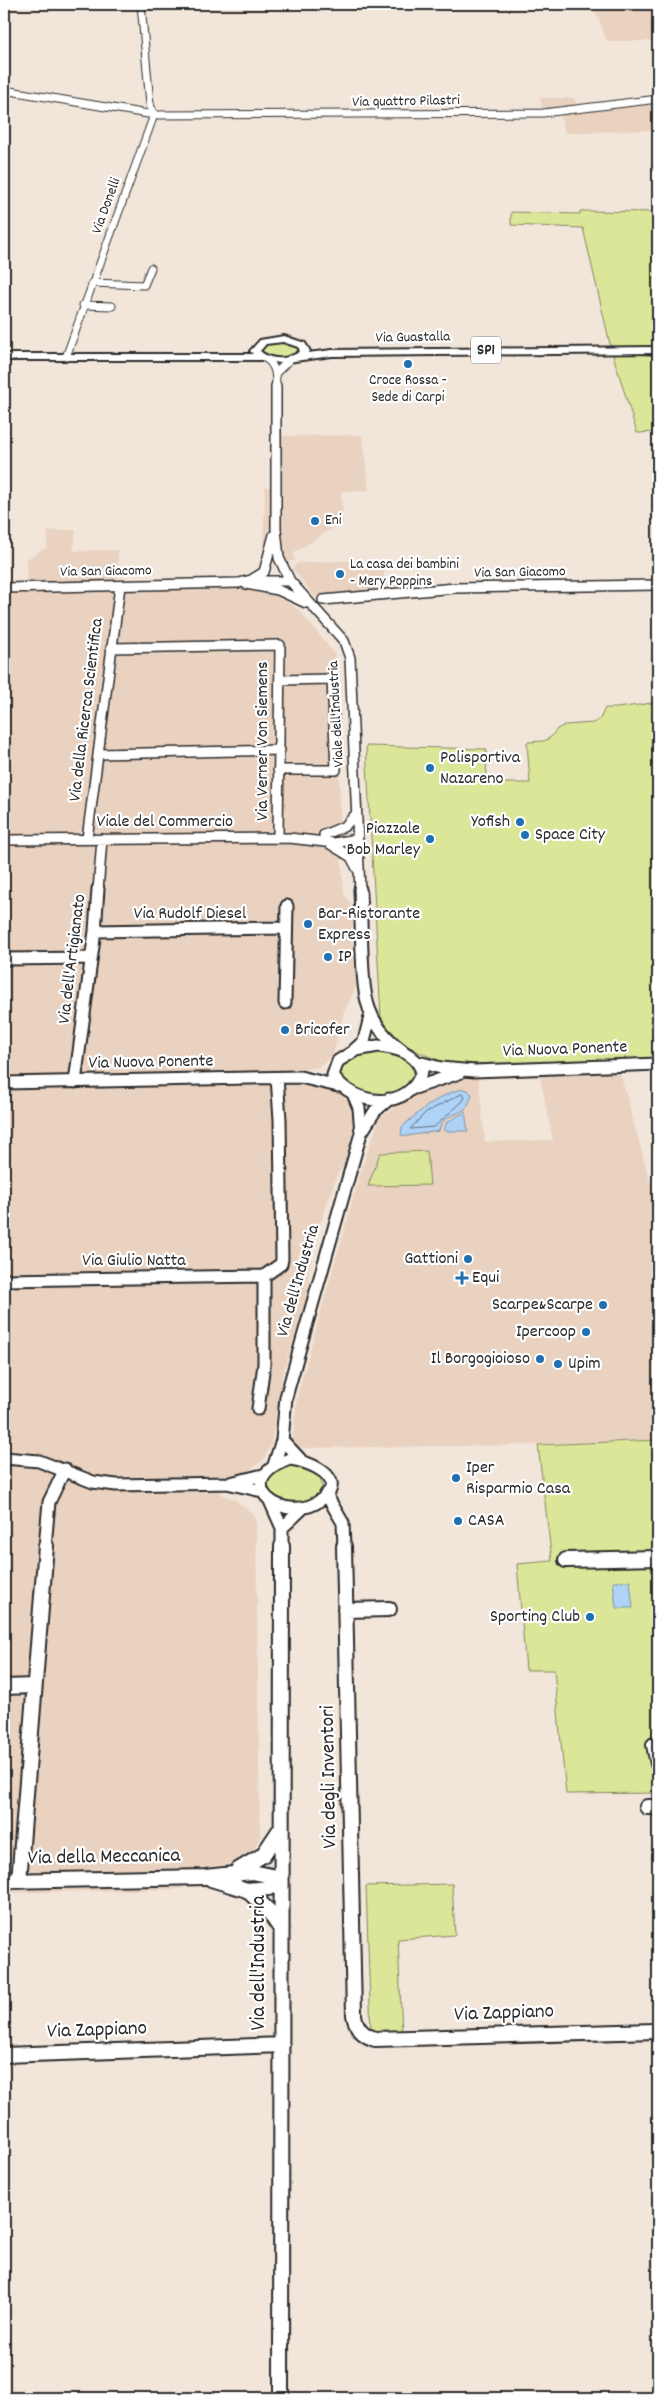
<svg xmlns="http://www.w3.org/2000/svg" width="662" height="2402" viewBox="0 0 662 2402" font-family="Dekko,sans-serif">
<rect width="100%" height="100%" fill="#f2e5da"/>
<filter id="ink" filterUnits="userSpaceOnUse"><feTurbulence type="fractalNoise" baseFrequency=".02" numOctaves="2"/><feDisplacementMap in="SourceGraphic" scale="10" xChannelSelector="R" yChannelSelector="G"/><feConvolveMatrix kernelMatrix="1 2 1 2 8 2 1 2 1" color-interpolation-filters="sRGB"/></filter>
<g filter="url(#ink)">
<path fill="#e9d2c0" d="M597 4H658V41H607L594 7Z
M540 98H574L578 108 543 112Z
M658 101V130L565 133 560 113Z
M362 435 369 490 341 491 343 522 293 553 295 561 263 562 265 487H274L273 436Z
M76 530 73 551 118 550 117 580 26 583 27 559 47 547 48 531Z
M359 560 367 562 372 567 384 566V579L376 581 377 592 316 598 292 568 298 563Z
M236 588 264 591 286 601 298 609 334 653 337 676 341 857 344 894 351 904 356 987 344 1012 333 1055 319 1067 305 1069V1083L325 1086 339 1093 351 1103 354 1117 349 1158 337 1175 317 1233 309 1270 308 1292 282 1376 271 1445 263 1460 250 1470 233 1476H221V1494L234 1499 253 1514 256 1524 260 1837 255 1848 243 1859 228 1864 183 1870 182 1889 4 1893V592Z
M619 1069 658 1211V1440L526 1445 292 1448 297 1397 317 1325 363 1164 380 1118 400 1103 428 1087 463 1076 478 1075 485 1142 553 1140 539 1072Z"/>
<path fill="#dbe698" stroke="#838862" d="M580 211 658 212V348H611L583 228 511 225V212L580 214Z
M282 341 296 345 300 352C288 360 271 361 260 351V348L267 343Z
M612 352 658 356V432L637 433Z
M656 697H658V1061L449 1064C423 1054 393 1045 381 1017L366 746 486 749 487 783H530L527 742 544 741 551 737 557 729 565 725 593 723 600 719 605 708H617L652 703Z
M372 1049C380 1050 389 1050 396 1052 399 1053 403 1057 406 1059 439 1081 386 1099 366 1095 357 1093 347 1083 340 1078 338 1057 356 1054 372 1049Z
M427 1151 430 1185 368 1186 380 1153Z
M658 1440V1793L566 1794 554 1670H526L517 1564 552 1561 538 1445Z
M291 1464H301L321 1477 322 1490C306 1511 281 1506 266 1488L269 1475Z
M452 1884 455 1935 398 1939 402 2034H371L366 1886Z"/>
<path fill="#afd3f7" stroke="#7a90a5" d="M462 1089 468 1090 472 1095C470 1100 468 1107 464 1110 453 1116 441 1117 439 1131L406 1136 401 1135 402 1127C420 1111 438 1095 462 1089Z
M465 1112 468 1131H444L447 1122Z
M613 1581H630L633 1608H616Z"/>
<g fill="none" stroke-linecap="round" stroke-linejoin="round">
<path stroke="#606e7d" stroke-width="1" d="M462 1094 465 1097 463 1101 434 1127 410 1129 425 1113Z"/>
<g stroke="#2b2b2b" stroke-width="9">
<path id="minor-far3" d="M141 4 150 104 154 115
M4 90 154 115 543 113 658 99
M92 283 144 285 151 268
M83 305 112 306
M66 357 154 115
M266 359C276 365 276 376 276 387
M276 373 290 359"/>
</g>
<g stroke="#2b2b2b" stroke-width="12">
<path id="minor-far2" d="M276 386V529L279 558 290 581 344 641 350 658 360 891
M254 581H290
M246 584 278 590 306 603
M4 588 239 583 251 580 264 572 274 535
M323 600 455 588 658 585
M111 648 280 645 278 838
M98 754 280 750
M278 770H336L332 679 280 680
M324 835 345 826 356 814
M87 839 120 586
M4 840 289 838 334 843 357 839
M330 844 351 857 358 870
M98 891 102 839"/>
</g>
<g stroke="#2b2b2b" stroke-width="15">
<path id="minor-far1" d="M360 889C361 910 361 931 362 952 364 995 364 1023 403 1051
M95 931 285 928
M4 959 91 958
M285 1003 287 906
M378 1046C397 1048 414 1052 422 1071 410 1112 353 1107 333 1075L338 1061 356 1050Z
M354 1050 364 1041 370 1017
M418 1062 441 1068 474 1071 658 1064
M75 1082 95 931 98 889
M4 1083 300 1077 338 1086
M415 1088 459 1073
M354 1096 359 1108 361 1133
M264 1276 281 1264 282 1259 280 1119 277 1078
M4 1280 264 1276
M258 1409 264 1364V1276
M282 1440 300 1459
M4 1458 39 1461 93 1482 116 1485 230 1483 263 1475
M290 1459C308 1461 350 1478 322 1499 286 1528 225 1482 290 1459Z
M274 1465 282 1440 286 1397 361 1133 375 1111 389 1099
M231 1484 262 1491
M326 1494 343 1523 344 1547
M270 1501 282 1528V1547
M282 1528 303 1508
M45 1547 49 1502 65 1469"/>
</g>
<g stroke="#2b2b2b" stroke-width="18">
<path id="minor" d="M344 1546 354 2015C356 2028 362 2035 375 2039L655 2031
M566 1560 658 1558
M345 1610 389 1609
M4 1687 34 1686
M654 1745 658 1764
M647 1807H658
M238 1870 263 1855 279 1831
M211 1879 247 1890 268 1910 280 1928
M4 1881 205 1877 252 1872 272 1876 281 1882 269 1888 247 1890
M19 1881 46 1546
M4 2055 282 2045
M281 2398 282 1546"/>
</g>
<g stroke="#2b2b2b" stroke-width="4">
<path id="major" d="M284 336 305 343 310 351 308 353 332 350 658 347V353L332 356 280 363 261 360H4V354H253L250 351 260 340ZM283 342 298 347 300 351C289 360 271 361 260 351L266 344Z"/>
</g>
<use href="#minor-far3" stroke="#fff" stroke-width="7"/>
<use href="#minor-far2" stroke="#fff" stroke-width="9"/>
<use href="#minor-far1" stroke="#fff" stroke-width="11"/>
<use href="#minor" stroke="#fff" stroke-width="14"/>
<use href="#major" fill="#fff" fill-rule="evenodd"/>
</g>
</g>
<g fill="#1f6fb2" stroke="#fff" stroke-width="2">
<circle cx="408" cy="364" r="5"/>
<circle cx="315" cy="521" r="5"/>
<circle cx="340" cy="574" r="5"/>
<circle cx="430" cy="768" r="5"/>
<circle cx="520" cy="822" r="5"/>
<circle cx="525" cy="835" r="5"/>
<circle cx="430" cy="839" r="5"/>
<circle cx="308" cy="924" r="5"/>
<circle cx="328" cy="957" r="5"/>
<circle cx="285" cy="1030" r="5"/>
<circle cx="468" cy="1259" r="5"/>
<path d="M459.5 1270.5h5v5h5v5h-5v5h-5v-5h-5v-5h5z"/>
<circle cx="603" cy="1305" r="5"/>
<circle cx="586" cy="1332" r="5"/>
<circle cx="540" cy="1359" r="5"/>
<circle cx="558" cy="1364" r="5"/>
<circle cx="456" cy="1478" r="5"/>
<circle cx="458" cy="1521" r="5"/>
<circle cx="590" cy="1617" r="5"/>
</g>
<g text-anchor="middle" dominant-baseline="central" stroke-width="4.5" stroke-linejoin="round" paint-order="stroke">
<g font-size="15" fill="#2b2b2b" stroke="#fff">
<text transform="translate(406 102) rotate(-1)">Via quattro Pilastri</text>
<text transform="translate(107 206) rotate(-70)">Via Donelli</text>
<text transform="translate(413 338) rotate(-1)">Via Guastalla</text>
<text transform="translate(106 572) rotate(-1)">Via San Giacomo</text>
<text transform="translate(520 573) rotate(-1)">Via San Giacomo</text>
<text transform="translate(337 714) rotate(-93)">Viale dell'Industria</text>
</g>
<g font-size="15" fill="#2b2b2b" stroke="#fff" text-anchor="start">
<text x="408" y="381" text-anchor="middle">Croce Rossa -<tspan x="408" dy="17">Sede di Carpi</tspan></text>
<text x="325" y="521">Eni</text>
<text x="350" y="565">La casa dei bambini<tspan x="350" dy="17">- Mery Poppins</tspan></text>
</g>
<rect fill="#fff" stroke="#6b6b6b" stroke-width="1" x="471" y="336.5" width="30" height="27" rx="4"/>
<g font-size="16" font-weight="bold" fill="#2b2b2b">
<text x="486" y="350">SP1</text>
</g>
<g font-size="18" fill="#2b2b2b" stroke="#fff">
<text transform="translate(87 710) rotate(-83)">Via della Ricerca Scientifica</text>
<text transform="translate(263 741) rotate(-90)">Via Verner Von Siemens</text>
<text x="165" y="822">Viale del Commercio</text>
<text x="190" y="914">Via Rudolf Diesel</text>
<text transform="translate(73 959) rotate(-83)">Via dell'Artigianato</text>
<text transform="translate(565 1050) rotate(-2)">Via Nuova Ponente</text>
<text transform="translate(151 1063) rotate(-1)">Via Nuova Ponente</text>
<text x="134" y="1261">Via Giulio Natta</text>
<text transform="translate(299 1281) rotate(-74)">Via dell'Industria</text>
</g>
<g font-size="18" fill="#2b2b2b" stroke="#fff" text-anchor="start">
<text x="440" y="758">Polisportiva<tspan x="440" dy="21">Nazareno</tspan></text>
<text x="510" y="822" text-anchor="end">Yofish</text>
<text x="420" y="829" text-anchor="end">Piazzale<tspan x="420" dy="21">Bob Marley</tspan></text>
<text x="535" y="835">Space City</text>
<text x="318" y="914">Bar-Ristorante<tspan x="318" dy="21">Express</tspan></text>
<text x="338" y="957">IP</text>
<text x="295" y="1030">Bricofer</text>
<text x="458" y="1259" text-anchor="end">Gattioni</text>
<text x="472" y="1278">Equi</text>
<text x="593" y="1305" text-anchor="end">Scarpe&amp;Scarpe</text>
<text x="576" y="1332" text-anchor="end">Ipercoop</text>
<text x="530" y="1359" text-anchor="end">Il Borgogioioso</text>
<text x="568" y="1364">Upim</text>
<text x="466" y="1468">Iper<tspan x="466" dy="21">Risparmio Casa</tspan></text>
<text x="468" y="1521">CASA</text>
<text x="580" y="1617" text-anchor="end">Sporting Club</text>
</g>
<g font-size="21" fill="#2b2b2b" stroke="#fff">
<text transform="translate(330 1777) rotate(-91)">Via degli Inventori</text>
<text transform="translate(104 1858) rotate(-1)">Via della Meccanica</text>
<text transform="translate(260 1963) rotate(-90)">Via dell'Industria</text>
<text transform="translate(504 2014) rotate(-2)">Via Zappiano</text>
<text transform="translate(97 2031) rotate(-2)">Via Zappiano</text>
</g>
</g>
<rect width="662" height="2402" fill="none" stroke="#fff" stroke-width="20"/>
<rect x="10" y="10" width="642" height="2382" fill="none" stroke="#2b2b2b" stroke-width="2" filter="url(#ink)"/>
</svg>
